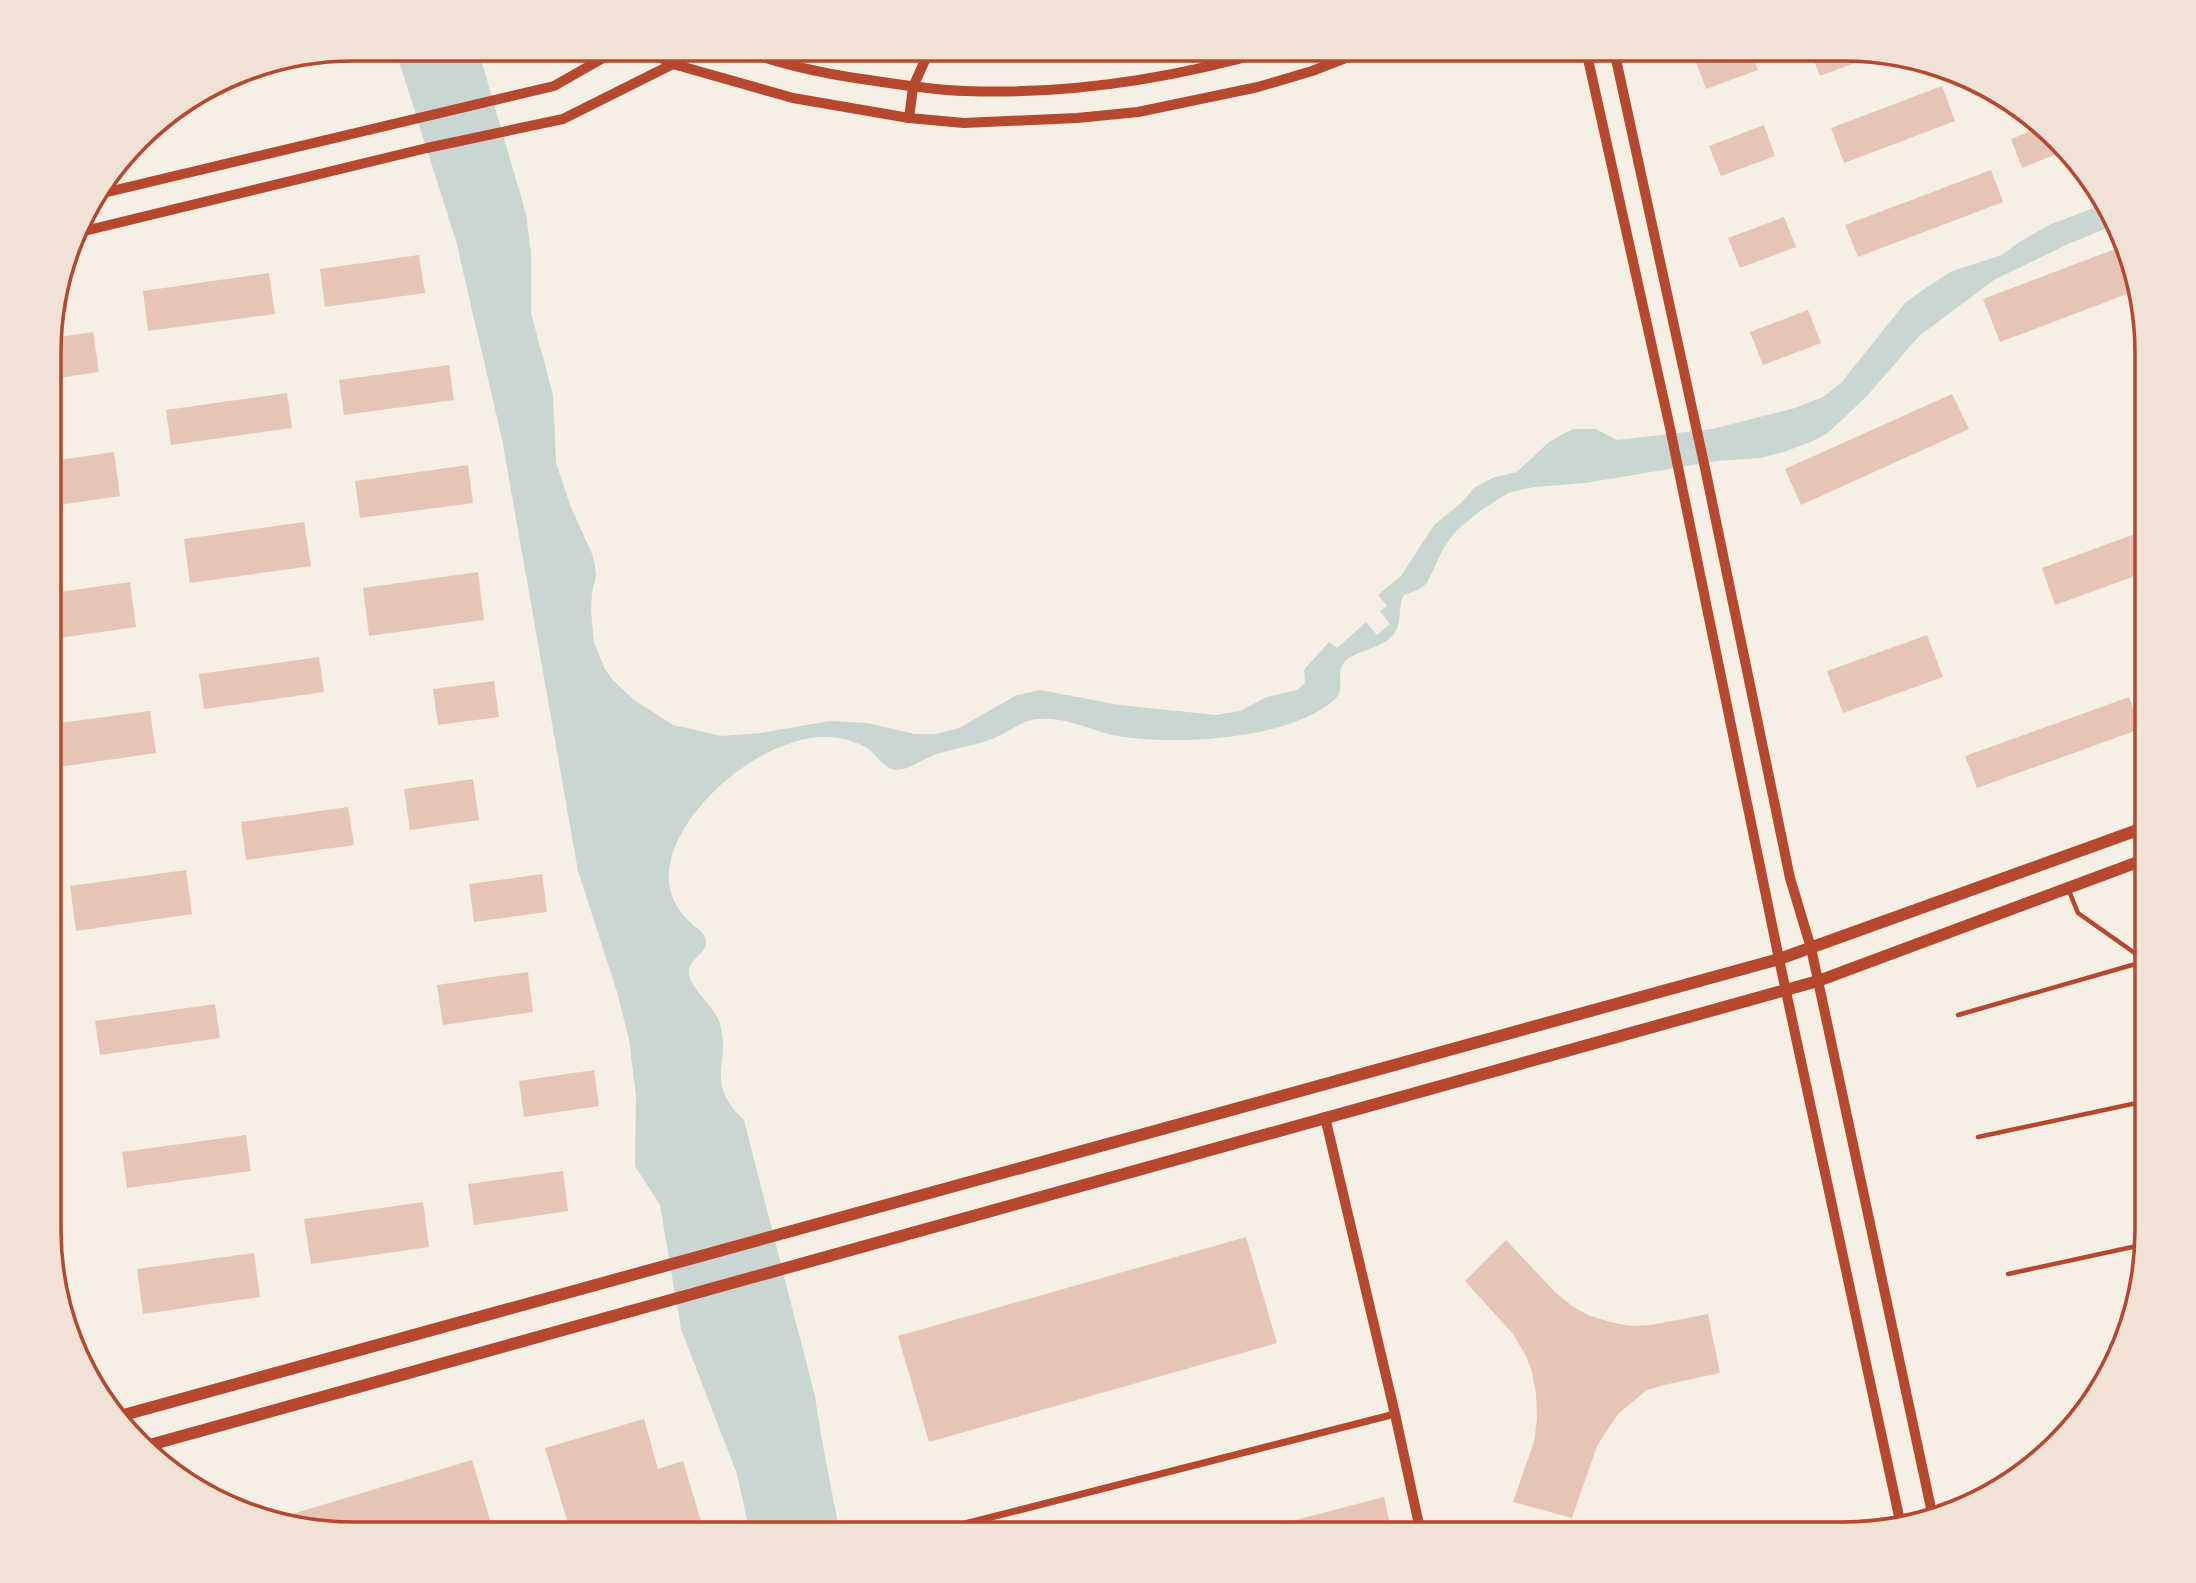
<svg xmlns="http://www.w3.org/2000/svg" width="2196" height="1583" viewBox="0 0 2196 1583" font-family="Cabin,sans-serif">
<rect width="100%" height="100%" fill="#f6efe4"/>
<path fill="#c9d6d2" d="M395 49H478L526 214 531 253V313L553 395 556 463 570 505 592 554 595 566 596 576 592 593 591 610 594 643 605 669 613 680 634 700 673 725 722 736 761 733 830 721 867 723 915 734H935L959 728 1017 695 1040 690 1120 705 1216 715 1240 711 1267 697 1297 690 1305 683 1304 670 1329 642 1337 648 1366 622 1377 635 1390 624 1380 611 1387 606 1378 595 1401 576 1434 525 1462 502 1474 488 1492 478 1517 472 1549 442 1559 436 1573 429H1596L1617 440 1712 429 1795 408 1823 397 1841 383 1905 303 1927 287 1952 271 2002 255 2021 241 2049 225 2104 204 2115 218 2117 224 2066 245 1994 280 1919 336 1867 396 1829 432 1813 441 1784 452 1760 458 1717 461 1585 483 1534 487 1508 493 1480 511 1457 530 1444 547 1427 583 1418 590 1404 595C1397 608 1403 623 1393 635 1381 650 1352 650 1343 664 1336 675 1345 688 1336 698 1295 739 1179 745 1124 737 1095 733 1068 716 1038 719 1021 721 1009 732 994 738 976 746 956 747 937 754 924 758 912 768 899 770 886 772 876 754 866 747 857 743 847 739 838 738 773 727 675 806 669 871 667 891 676 910 691 923 697 929 705 932 706 941 707 954 690 958 689 971 688 988 713 1004 719 1021 733 1063 702 1081 744 1120L815 1397 822 1441 840 1534H750L737 1474 681 1329 660 1205 635 1166 636 1096 629 1039 617 992 578 871 502 439 456 241Z"/>
<path fill="#e6c5b7" d="M1720 50H1750L1758 70 1706 89 1695 59Z
M1810 50H1862L1879 54 1820 76Z
M1942 86 1955 121 1844 163 1831 128Z
M1764 125 1775 156 1721 176 1709 146Z
M2041 127 2061 152 2022 168 2011 139Z
M1991 170 2003 202 1858 257 1845 225Z
M1784 217 1796 247 1740 268 1728 238Z
M2123 246 2135 291 2000 342 1983 299Z
M419 255 425 293 325 307 320 269Z
M269 273 275 314 148 331 143 291Z
M1808 310 1821 343 1763 365 1750 332Z
M93 332 99 372 52 379V338Z
M449 365 454 400 344 415 339 380Z
M287 393 292 428 171 445 166 410Z
M1952 394 1969 429 1801 505 1785 469Z
M114 452 120 496 52 506V461Z
M468 465 473 503 360 518 355 481Z
M304 522 311 566 190 583 184 539Z
M2146 530V572L2055 605 2042 568Z
M478 572 484 620 369 636 363 588Z
M130 582 136 627 52 639V593Z
M1927 635 1943 677 1843 713 1827 671Z
M319 657 324 692 204 709 199 674Z
M494 681 499 717 438 725 433 689Z
M2129 697 2140 729 1977 788 1965 756Z
M150 711 156 753 52 768V724Z
M473 779 479 820 410 830 404 789Z
M348 807 354 845 246 860 241 822Z
M186 870 192 914 76 931 70 886Z
M542 874 547 912 474 922 469 884Z
M528 972 533 1012 443 1025 437 985Z
M215 1004 220 1038 100 1055 95 1021Z
M594 1070 599 1106 524 1117 519 1081Z
M246 1135 251 1171 127 1188 122 1152Z
M563 1171 568 1211 474 1225 468 1184Z
M423 1202 429 1247 311 1264 304 1219Z
M1246 1237 1277 1343 929 1442 898 1336Z
M1506 1240 1555 1292 1572 1306 1588 1315 1610 1322 1631 1326 1651 1325 1708 1314 1720 1373 1664 1385 1647 1390 1618 1414 1597 1446 1572 1518 1513 1502 1534 1442 1537 1419 1536 1394 1532 1372 1526 1356 1513 1334 1465 1281Z
M254 1253 260 1297 143 1314 137 1269Z
M644 1419 658 1469 683 1461 704 1531 696 1534 571 1533 545 1448Z
M472 1460 494 1533H334L269 1521Z
M1384 1497 1392 1534H1245V1533Z"/>
<g fill="none" stroke-linecap="round" stroke-linejoin="round">
<path stroke="#b5482f" stroke-width="4.5" d="M2069 891 2078 913 2146 961
M1958 1015 2146 961
M1978 1137 2146 1101
M2008 1274 2146 1244"/>
<path stroke="#b5482f" stroke-width="7" d="M925 1534 1395 1414"/>
<path stroke="#b5482f" stroke-width="10" d="M909 118 913 87 930 49
M99 194 554 86 619 49
M76 233 427 148 563 119 673 64 677 49
M1325 1117 1395 1414 1421 1534"/>
<path stroke="#b5482f" stroke-width="10" d="M644 49 673 64 793 98 909 118 964 123 1077 118 1138 112 1258 87 1312 71 1369 49
M740 49C782 65 826 74 869 80 901 85 933 90 965 91 1069 95 1175 78 1275 49
M1586 50 1670 428 1779 959 1900 1521
M1614 50 1705 468 1790 878 1811 948 1932 1513"/>
<path stroke="#b5482f" stroke-width="12" d="M120 1416 1779 959 2146 827
M146 1446 1818 981 2146 859"/>
</g>
<path d="M0 0H2196V1583H0ZM353 61H1843A292 292 0 0 1 2135 353V1230A292 292 0 0 1 1843 1522H353A292 292 0 0 1 61 1230V353A292 292 0 0 1 353 61Z" fill="#f1e2d6" fill-rule="evenodd"/>
<path fill="none" stroke="#b5482f" stroke-width="3.5" d="M353 61H1843A292 292 0 0 1 2135 353V1230A292 292 0 0 1 1843 1522H353A292 292 0 0 1 61 1230V353A292 292 0 0 1 353 61Z"/>
</svg>
